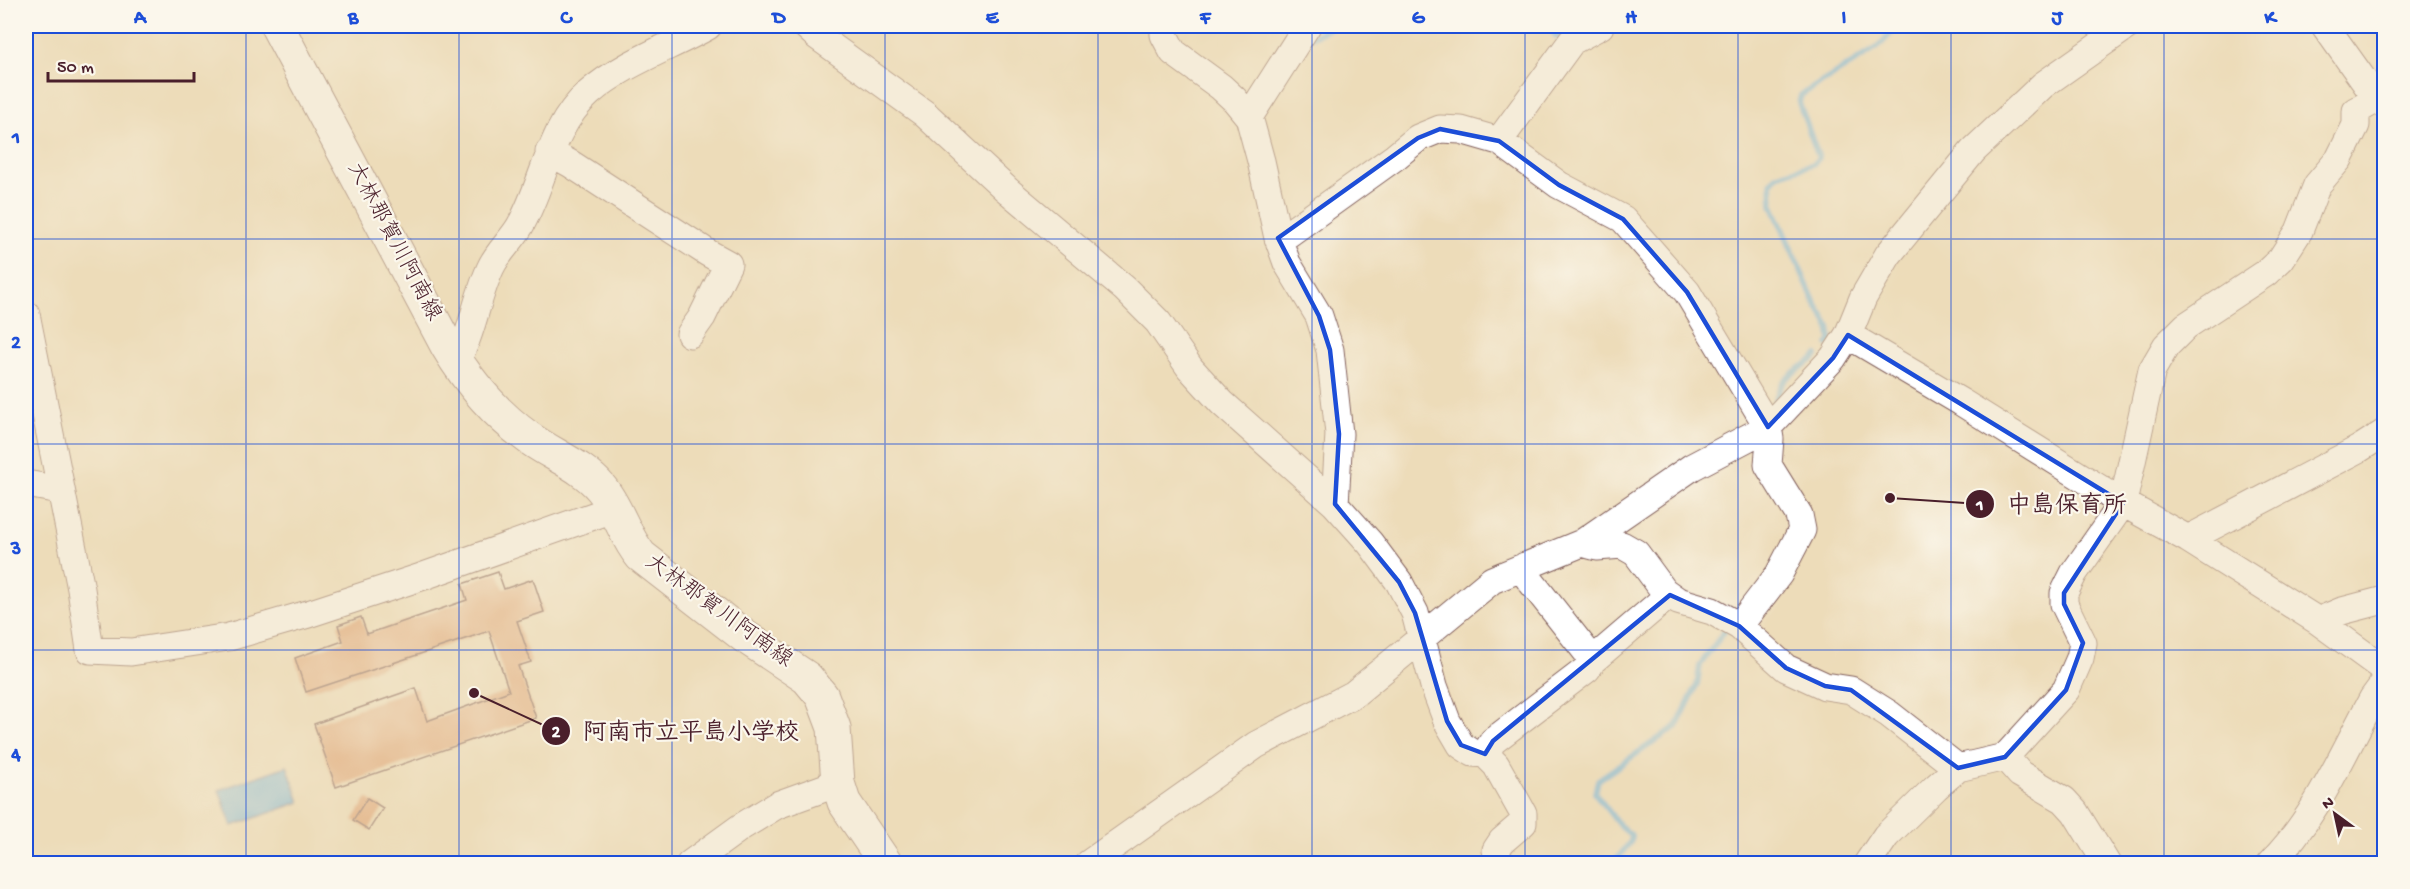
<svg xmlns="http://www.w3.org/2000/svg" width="2410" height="889" viewBox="0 0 2410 889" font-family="'Gochi Hand','Klee One',sans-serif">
<rect width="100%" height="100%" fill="#fbf7ec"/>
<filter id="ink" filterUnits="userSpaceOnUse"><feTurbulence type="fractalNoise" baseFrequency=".0167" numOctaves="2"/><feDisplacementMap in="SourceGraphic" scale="12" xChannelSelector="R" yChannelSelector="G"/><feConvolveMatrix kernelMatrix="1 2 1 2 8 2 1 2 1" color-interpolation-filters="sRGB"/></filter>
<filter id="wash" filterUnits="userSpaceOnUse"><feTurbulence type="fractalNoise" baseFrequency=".008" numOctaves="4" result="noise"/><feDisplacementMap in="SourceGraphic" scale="24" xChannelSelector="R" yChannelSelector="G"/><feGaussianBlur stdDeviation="1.35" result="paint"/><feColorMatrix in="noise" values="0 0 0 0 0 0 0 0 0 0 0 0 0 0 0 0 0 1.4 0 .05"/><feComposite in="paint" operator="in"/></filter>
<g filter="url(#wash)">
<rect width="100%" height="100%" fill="#eddcb9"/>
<path fill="#69b1e0" stroke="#5a6886" stroke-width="1.5" d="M287 766 300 802 232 826 219 790Z"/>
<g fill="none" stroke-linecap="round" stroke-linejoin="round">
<path stroke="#69b1e0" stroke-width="6" d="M1548 26 1557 37 1565 33
M1312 37 1334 26
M1828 344 1831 341 1829 326 1814 301 1772 205 1771 183 1777 175 1813 164 1819 158 1799 103 1801 95 1877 48 1898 26
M1773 407C1785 368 1791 378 1817 356
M1613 864 1631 841V835L1619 825 1595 793 1598 780 1677 726 1697 685 1700 665 1726 629"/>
</g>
<g id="blocks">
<path fill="#de9a6a" d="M498 572 504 589 533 579 544 612 517 621 531 662 518 666 536 718 336 787 314 724 416 688 427 721 509 691 489 631 306 692 295 658 343 641 338 625 361 617 367 634 467 600 462 584Z
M367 798 383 808 369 830 353 820Z"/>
</g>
</g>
<g filter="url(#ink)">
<use href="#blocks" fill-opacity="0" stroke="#83615d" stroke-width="1.5"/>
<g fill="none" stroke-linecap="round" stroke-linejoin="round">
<g stroke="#83615d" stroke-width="29">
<path id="minor" d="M806 26 817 36 925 114 1006 189 1125 289 1158 322 1190 368 1222 403 1335 504 1370 543 1399 582 1415 613 1434 686 1447 721 1461 745 1473 753 1485 754 1496 765 1523 813V823L1502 841 1496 850 1500 864
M1164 26V35L1173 52 1221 87 1235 100 1249 117 1261 161 1278 238 1287 263 1319 316 1330 350 1339 434 1335 504
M2325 26 2377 99 2384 95
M1249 117 1307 26
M1499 141 1572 41 1600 26
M549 152 571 164 708 253 728 264 702 317 690 334
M1278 238 1288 234 1395 157 1418 138 1440 129 1461 130 1499 141 1559 185 1623 219 1687 292 1768 427 1770 439 1768 465 1799 515 1802 530 1779 574 1739 626
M26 314 81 589 90 650 131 652 229 637 308 614 421 577 613 509
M1848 335 1961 402 2123 503 2188 539 2318 621 2384 669
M456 361C473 333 476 298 491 267 498 252 512 240 520 226 545 182 549 128 589 93 623 63 669 48 708 26
M26 484 60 490
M2188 539 2359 449 2384 433
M1582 543 1597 547 1622 545 1636 553 1664 591 1678 601 1712 611 1739 626 1786 668 1825 686 1851 690 1889 714 1958 768
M1525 566 1529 579 1593 660 1669 595
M2318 621 2342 611 2384 600
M1485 754 1493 741 1587 669 1593 660
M2005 757 2020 774 2064 800 2075 812 2107 864
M690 864 741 827 777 805 838 783
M1088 864 1256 745 1354 694 1492 580 1582 543 1692 467 1768 427 1833 358 1848 335 1863 298 1888 255 1973 151 2043 85 2127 26
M1867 864 1886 836 1936 787 1958 768 2005 757 2066 690 2080 658 2083 643 2064 604V593L2074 573 2123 503 2152 370 2166 346 2186 326 2266 273 2281 259 2299 231 2317 185 2339 159 2356 125V111L2377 99
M2270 864C2316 818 2342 755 2373 698L2384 683"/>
</g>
<g stroke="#83615d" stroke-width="35">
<path id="major" d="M277 26 447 346C469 383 494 413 529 438 552 455 583 466 601 488 618 508 624 536 641 556L744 636 807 678 822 696 834 728 838 783 844 802 886 864"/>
</g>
<use href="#minor" stroke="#fff" stroke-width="27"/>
<use href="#major" stroke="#fff" stroke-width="33"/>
</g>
</g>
<path d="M0 0H2410V889H0ZM1440 129 1499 141 1559 185 1623 219 1687 292 1768 427 1833 358 1848 335 2123 503 2064 593V604L2083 643 2066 690 2005 757 1958 768 1851 690 1825 686 1786 668 1739 626 1670 595 1493 741 1485 754 1461 745 1447 721 1415 613 1399 582 1335 504 1339 434 1330 350 1319 316 1278 238 1418 138Z" fill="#eddcb9" fill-opacity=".55" fill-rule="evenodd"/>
<path fill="none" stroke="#1d4ed8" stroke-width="4.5" stroke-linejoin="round" d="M1440 129 1499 141 1559 185 1623 219 1687 292 1768 427 1833 358 1848 335 2123 503 2064 593V604L2083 643 2066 690 2005 757 1958 768 1851 690 1825 686 1786 668 1739 626 1670 595 1493 741 1485 754 1461 745 1447 721 1415 613 1399 582 1335 504 1339 434 1330 350 1319 316 1278 238 1418 138Z"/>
<path fill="none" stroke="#1d4ed8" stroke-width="1.5" stroke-opacity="0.55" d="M246 26V864M459 26V864M672 26V864M885 26V864M1098 26V864M1312 26V864M1525 26V864M1738 26V864M1951 26V864M2164 26V864M26 239H2384M26 444H2384M26 650H2384"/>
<g text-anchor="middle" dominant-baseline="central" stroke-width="4.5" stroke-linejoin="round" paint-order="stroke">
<g font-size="22" fill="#4a1f2b" stroke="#fbf7ec">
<text transform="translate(393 242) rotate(62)">大林那賀川阿南線</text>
<text transform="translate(718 612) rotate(36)">大林那賀川阿南線</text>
</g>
</g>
<path fill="none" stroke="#4a1f2b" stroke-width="2" d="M1890 498L1980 504M474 693L556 731"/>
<g fill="#4a1f2b" stroke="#fbf7ec" stroke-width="2">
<circle cx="1890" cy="498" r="6"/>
<circle cx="474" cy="693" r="6"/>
<circle cx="1980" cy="504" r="15"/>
<circle cx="556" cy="731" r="15"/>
</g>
<g font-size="18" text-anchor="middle" font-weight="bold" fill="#fff">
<text x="1980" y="510">1</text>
<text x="556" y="737">2</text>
</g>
<g font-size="24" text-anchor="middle" font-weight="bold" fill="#4a1f2b" stroke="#fbf7ec" stroke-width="4.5" stroke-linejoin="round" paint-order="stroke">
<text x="2067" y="512">中島保育所</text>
<text x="691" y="739">阿南市立平島小学校</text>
</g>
<rect width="2410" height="889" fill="none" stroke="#fbf7ec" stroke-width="66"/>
<g transform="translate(2335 814) rotate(327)" stroke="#fbf7ec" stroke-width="4.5" paint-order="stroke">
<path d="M0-4.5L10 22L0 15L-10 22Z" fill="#4a1f2b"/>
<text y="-9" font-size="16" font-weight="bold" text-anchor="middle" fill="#4a1f2b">N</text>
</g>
<path d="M48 72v9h146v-9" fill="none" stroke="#4a1f2b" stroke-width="3"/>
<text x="57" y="72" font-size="18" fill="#4a1f2b" stroke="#fbf7ec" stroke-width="4.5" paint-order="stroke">50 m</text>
<rect x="33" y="33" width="2344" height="823" fill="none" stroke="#1d4ed8" stroke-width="2"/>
<g font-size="20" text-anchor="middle" font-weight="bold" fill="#1d4ed8">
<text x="140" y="23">A</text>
<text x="353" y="23">B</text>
<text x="566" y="23">C</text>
<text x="779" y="23">D</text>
<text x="992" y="23">E</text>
<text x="1205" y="23">F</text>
<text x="1418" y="23">G</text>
<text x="1631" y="23">H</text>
<text x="1844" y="23">I</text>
<text x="2057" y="23">J</text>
<text x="2270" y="23">K</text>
<text x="16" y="143">1</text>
<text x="16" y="348">2</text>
<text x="16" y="554">3</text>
<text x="16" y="760">4</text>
</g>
</svg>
